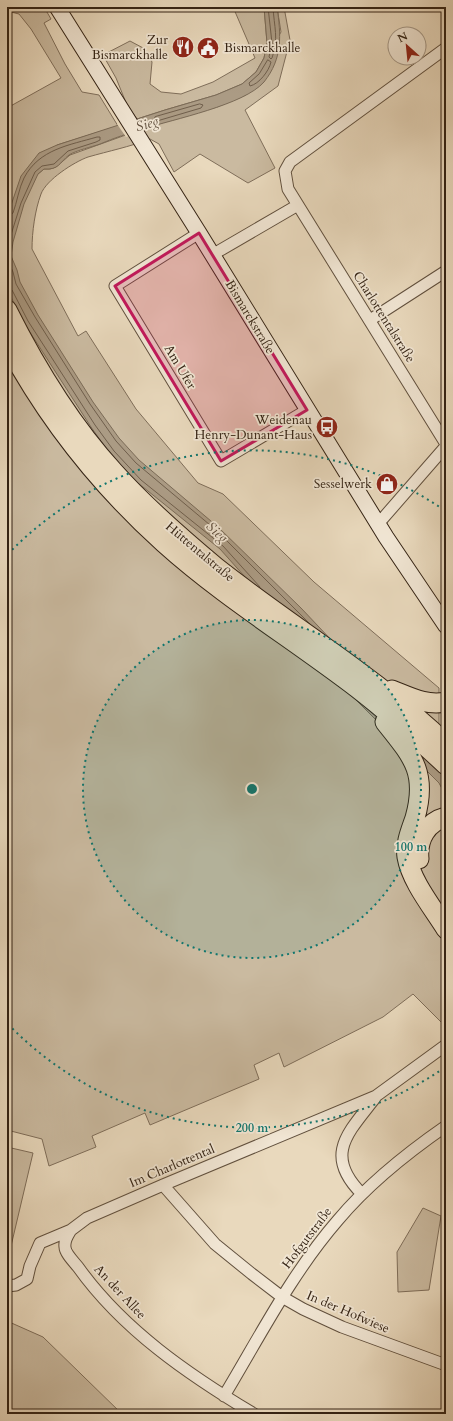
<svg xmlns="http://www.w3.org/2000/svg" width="453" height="1421" viewBox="0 0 453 1421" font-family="Cardo,serif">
<rect width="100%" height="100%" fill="#e9d9bd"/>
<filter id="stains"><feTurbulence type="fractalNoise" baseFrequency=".005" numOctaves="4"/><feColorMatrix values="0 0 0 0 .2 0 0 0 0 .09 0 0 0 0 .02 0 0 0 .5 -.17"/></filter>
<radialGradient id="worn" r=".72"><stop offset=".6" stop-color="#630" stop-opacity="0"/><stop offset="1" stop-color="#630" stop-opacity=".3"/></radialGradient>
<path fill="#cabaa0" stroke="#7f6e5a" d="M7 7H44L51 19 44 23 65 64 82 92 99 95 118 126 57 145 38 174 44 169H50L56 167 70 155 148 127 217 107 246 95 281 32 277 7H284L290 40 278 86 245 110 275 168 248 183 200 154 174 172 159 144 150 139C129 147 109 151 88 157 74 162 46 180 41 194 35 210 32 232 32 249L78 336 86 331 136 409 198 483 223 494 314 582 439 688V782L446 796V1027L413 994 383 1017 284 1067 279 1053 254 1065 259 1079 150 1125 145 1113 92 1136 96 1147 49 1166 42 1139 7 1130V108L61 78 31 29 19 14 7 11Z
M233 7H264L267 43 264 58 256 72 242 84 216 95 165 110 137 119 127 105 116 78 103 55 130 41 145 49 152 62 150 84 161 92 181 94 213 82 255 58Z
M7 1147 33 1153 7 1263Z
M423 1208 441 1216 429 1290 398 1292 397 1252Z
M7 1321 43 1337 122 1414H7Z"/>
<path fill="#ab9b84" stroke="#7b6b57" d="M264 7H277C281 35 283 58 264 82 244 105 174 119 143 129 129 133 114 138 100 144 92 147 77 150 69 155 59 163 59 170 44 169L38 174 24 204 13 242 11 256 17 270 20 282 38 315 93 402 119 438 139 460 218 527 301 608 388 700 446 758V796L439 783 347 691 220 549 138 483 110 454 91 427 24 323 7 289V217L21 176 39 153 57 145 165 110 216 95 242 84 256 72 264 58 267 43Z"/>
<path fill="#e9d9bd" d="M136 118 144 131 126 137 117 124Z"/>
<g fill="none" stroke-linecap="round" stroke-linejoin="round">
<path stroke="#705f4c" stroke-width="1" d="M268 7 272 43 269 57 271 59 272 58C279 38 274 27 273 7
M268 60 271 62C269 71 259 84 250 86L249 83 259 74Z
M200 104 203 105 201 108 157 121 154 120 155 117Z
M7 216 10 215 13 213C17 202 19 188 24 178 39 149 70 145 97 137H100V140L96 142 68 151 54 164 42 166 35 172 21 203 9 241 7 254
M7 258 13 272 16 284 35 317 90 404 116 441 136 463 216 530 310 624
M7 288 12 290 28 321 95 425 114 451 141 480 223 546 260 587"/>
<g stroke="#61503e" stroke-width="13">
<path id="street" d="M446 48 290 162 285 171 288 189 446 444
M199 233 115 286 221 461 307 410
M212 255 298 205
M370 320 446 271
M378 524 446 446
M163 1185 215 1244 252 1274 282 1297 303 1309 342 1327 446 1365
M362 1194C323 1155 348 1133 375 1098
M71 1230C68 1235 64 1240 65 1247 65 1253 74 1262 78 1267 123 1330 189 1375 254 1414
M7 1286 16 1285 27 1279 30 1266 40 1243 71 1230 87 1218 163 1185 376 1096 446 1045
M224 1396C260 1336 292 1273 338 1220 369 1183 407 1153 446 1126"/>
</g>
<g stroke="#342314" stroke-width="17">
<path id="secondary" d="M57 7 199 233 386 537 446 626"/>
</g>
<g stroke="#342314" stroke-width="21">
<path id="highway" d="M7 310C36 368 70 424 114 472 145 507 181 538 217 568 293 628 376 677 446 744
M7 343C47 418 101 486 164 543 224 597 293 639 357 688 388 712 417 738 446 765
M392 690C410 697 426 706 446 702
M385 722C412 756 428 772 415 818 411 830 405 843 407 857 411 881 433 908 446 929
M419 859C417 839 427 822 446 817"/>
</g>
<use href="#street" stroke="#f1e6d4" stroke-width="11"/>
<use href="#secondary" stroke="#f1e6d4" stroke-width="15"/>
<use href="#highway" stroke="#e9d9bd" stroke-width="19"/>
</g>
<path fill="#c2185b" fill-opacity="0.2" stroke="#c2185b" stroke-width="3" stroke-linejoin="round" d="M199 233 307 410 221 461 115 286Z"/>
<circle cx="252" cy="789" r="169" fill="#0f766e" fill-opacity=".12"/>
<g fill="none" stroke="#0f766e" stroke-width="2" stroke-dasharray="2 4">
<circle cx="252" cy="789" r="169"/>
<path d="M444 1068A339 339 0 0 1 8 1024M8 554A339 339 0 0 1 444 510"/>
</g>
<defs>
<g id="restaurant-disc" transform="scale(1.15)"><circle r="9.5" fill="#8f2418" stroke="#f1e6d4"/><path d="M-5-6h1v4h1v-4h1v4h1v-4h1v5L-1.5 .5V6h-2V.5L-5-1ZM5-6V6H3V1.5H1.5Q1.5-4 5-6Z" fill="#fff"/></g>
<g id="civic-disc" transform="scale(1.15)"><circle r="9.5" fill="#8f2418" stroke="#f1e6d4"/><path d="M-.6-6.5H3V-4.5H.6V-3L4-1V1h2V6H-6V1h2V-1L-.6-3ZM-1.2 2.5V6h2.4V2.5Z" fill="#fff"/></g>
<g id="bus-disc" transform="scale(1.15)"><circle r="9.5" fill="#8f2418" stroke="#f1e6d4"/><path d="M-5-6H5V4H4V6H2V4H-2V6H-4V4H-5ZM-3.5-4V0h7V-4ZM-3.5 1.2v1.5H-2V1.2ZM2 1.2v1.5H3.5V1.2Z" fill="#fff"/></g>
<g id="shop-disc" transform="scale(1.15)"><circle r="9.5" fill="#8f2418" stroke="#f1e6d4"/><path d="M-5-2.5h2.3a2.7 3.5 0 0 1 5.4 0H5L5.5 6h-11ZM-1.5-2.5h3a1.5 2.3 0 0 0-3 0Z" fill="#fff"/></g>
</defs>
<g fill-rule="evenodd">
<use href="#restaurant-disc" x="183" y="47"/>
<use href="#civic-disc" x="208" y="48"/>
<use href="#bus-disc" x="327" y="427"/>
<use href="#shop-disc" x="387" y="484"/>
</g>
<g text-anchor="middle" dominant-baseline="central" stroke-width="3.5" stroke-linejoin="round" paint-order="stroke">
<g font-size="13" fill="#342314" stroke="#f1e6d4" text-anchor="end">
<text x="168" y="40">Zur<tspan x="168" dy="15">Bismarckhalle</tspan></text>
<text x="224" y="48" text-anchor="start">Bismarckhalle</text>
<text x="312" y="420">Weidenau<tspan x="312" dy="15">Henry-Dunant-Haus</tspan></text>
<text x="372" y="484">Sesselwerk</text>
</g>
<g font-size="13" fill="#342314" stroke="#f1e6d4">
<text transform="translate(250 317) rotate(59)">Bismarckstraße</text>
<text transform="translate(384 317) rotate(58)">Charlottentalstraße</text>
<text transform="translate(180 367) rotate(59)">Am Ufer</text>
<text transform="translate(200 552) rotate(40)">Hüttentalstraße</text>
<text transform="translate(172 1166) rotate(-23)">Im Charlottental</text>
<text transform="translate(307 1238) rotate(-53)">Hofgutstraße</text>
<text transform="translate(120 1292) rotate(47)">An der Allee</text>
<text transform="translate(348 1312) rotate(23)">In der Hofwiese</text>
</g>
<g font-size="14" font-style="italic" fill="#5e4d3b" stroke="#f1e6d4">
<text transform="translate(147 124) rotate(-18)">Sieg</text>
<text transform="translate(217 532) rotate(42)">Sieg</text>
</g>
</g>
<circle cx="252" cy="789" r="6" fill="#0f766e" stroke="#f1e6d4" stroke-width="2"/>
<g font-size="12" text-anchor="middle" font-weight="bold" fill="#0f766e" stroke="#f1e6d4" stroke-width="3.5" stroke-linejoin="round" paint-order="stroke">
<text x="411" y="851">100 m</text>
<text x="252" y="1132">200 m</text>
</g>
<rect width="453" height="1421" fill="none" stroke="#e9d9bd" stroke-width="24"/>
<rect x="8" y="8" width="437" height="1405" fill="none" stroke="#342314" stroke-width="2"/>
<rect x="12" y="12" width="429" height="1397" fill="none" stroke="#342314"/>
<g transform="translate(407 46) rotate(333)"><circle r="19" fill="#f1e6d4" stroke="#a59887"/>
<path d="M0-3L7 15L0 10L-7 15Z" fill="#8f2418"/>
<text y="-6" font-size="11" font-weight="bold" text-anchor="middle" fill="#342314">N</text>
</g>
<rect width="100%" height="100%" filter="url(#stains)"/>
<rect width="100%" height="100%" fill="url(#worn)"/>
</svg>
